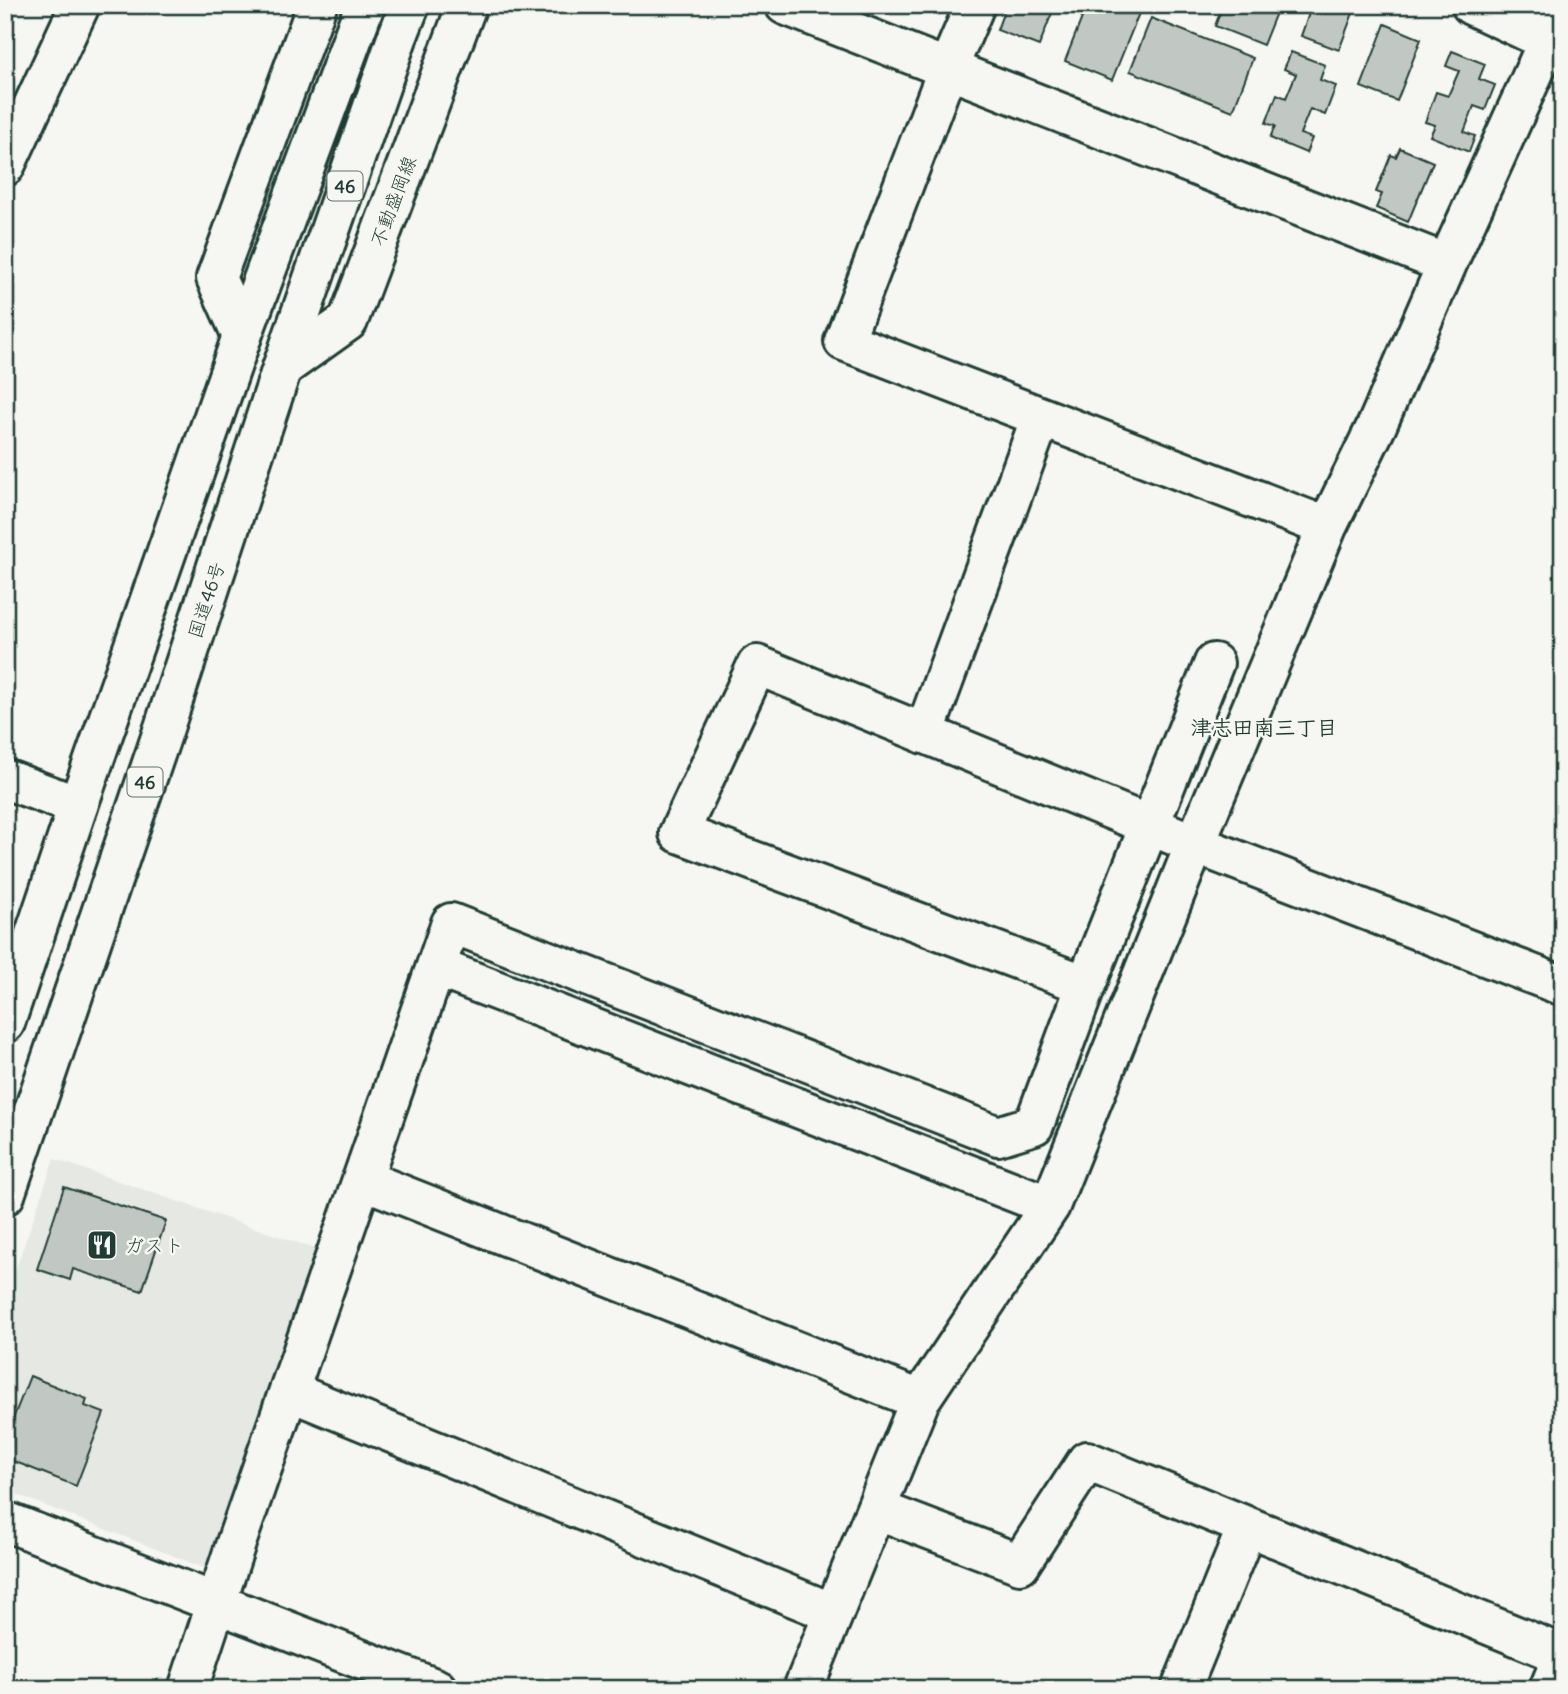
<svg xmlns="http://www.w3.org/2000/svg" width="1568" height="1694" viewBox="0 0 1568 1694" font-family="Delius,'Klee One',sans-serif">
<rect width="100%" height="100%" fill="#f6f6f2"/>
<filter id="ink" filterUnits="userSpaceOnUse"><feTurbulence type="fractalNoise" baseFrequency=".0143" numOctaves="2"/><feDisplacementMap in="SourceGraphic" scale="14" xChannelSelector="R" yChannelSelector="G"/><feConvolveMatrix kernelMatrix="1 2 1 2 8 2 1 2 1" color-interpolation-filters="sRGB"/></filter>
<g filter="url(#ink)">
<path fill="#e6e8e4" d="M54 1159 336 1256 225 1576 5 1490V1300Z"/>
<path fill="#c1c8c3" stroke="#1f3d34" stroke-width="2" d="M1006 5H1055L1039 46 997 30Z
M1087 5H1133L1141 8 1112 80 1065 61Z
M1223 5H1279L1263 45 1215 26Z
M1312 5H1356L1339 50 1301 36Z
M1151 18 1253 58 1233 111 1130 71Z
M1385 24 1421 39 1397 101 1361 87Z
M1452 51 1485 64 1479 79 1495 85 1485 110 1474 106 1464 132 1475 136 1469 152 1430 136 1435 125 1425 122 1436 92 1448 96 1459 71 1446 66Z
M1291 52 1325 65 1320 80 1336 86 1325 115 1310 109 1300 134 1312 138 1306 153 1270 138 1275 126 1266 123 1277 94 1286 98 1296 74 1284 69Z
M1400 148 1433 162 1408 222 1376 208 1382 194 1376 192 1391 155 1396 157Z
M64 1187 166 1221 142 1291 73 1269 70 1280 37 1269Z
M30 1376 87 1399 85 1406 104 1413 76 1486 8 1459 5 1439Z"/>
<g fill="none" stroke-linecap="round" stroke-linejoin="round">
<g stroke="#1f3d34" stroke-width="44">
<path id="minor" d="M785 5 1447 264
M975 5 948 68 844 341 1327 527
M1471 5 1548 41
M5 166 80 5
M924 734 1041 417
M5 779 78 806
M436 967 1050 1206
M1086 985 679 833 757 665 1195 844 1563 986
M362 1179 920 1400
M289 1391 833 1613
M876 1509 1020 1564 1087 1461 1563 1655
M5 1521 437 1689
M188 1689 234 1549 451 923 998 1136 1034 1125 1086 985 1214 663
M803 1689 920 1400 1050 1206 1195 844 1327 527 1377 425 1447 264 1548 41 1562 5
M1181 1689 1247 1527
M1549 1689 1563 1655"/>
</g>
<g stroke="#1f3d34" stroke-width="44">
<path id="major" d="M242 336 216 278 317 5
M282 368 348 321 467 5"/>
</g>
<g stroke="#1f3d34" stroke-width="44">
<path id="highway" d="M5 1023 78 806 242 336 365 5
M5 1195 160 740 282 368 397 38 410 5"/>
</g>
<use href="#minor" stroke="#f6f6f2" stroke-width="38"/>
<use href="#major" stroke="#f6f6f2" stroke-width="38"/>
<use href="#highway" stroke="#f6f6f2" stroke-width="38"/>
</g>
</g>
<defs>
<g id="restaurant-square" transform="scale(1.575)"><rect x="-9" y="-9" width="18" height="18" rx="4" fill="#1f3d34" stroke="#f6f6f2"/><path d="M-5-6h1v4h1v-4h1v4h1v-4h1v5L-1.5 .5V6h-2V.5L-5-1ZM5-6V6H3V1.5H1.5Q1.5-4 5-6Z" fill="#fff"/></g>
</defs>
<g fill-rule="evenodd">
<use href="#restaurant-square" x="102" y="1245"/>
</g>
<g text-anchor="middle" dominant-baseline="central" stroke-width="5" stroke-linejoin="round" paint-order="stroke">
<g fill="#f6f6f2" stroke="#60746d" stroke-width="2">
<rect x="327.5" y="171.5" width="35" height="29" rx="5"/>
<rect x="127.5" y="767.5" width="35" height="29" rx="5"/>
</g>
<g font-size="18" font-weight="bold" fill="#1f3d34">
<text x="345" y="186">46</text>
<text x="145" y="782">46</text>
</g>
<g font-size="19" fill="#1f3d34" stroke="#f6f6f2">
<text transform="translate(393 201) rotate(-69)">不動盛岡線</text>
<text transform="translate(206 600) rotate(-72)">国道46号</text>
</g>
<g font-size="19" fill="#1f3d34" stroke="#f6f6f2" text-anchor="start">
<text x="125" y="1245">ガスト</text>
</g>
<g font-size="21" font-weight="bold" fill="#1f3d34" stroke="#f6f6f2">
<text x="1264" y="727">津志田南三丁目</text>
</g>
</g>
<rect width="1568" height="1694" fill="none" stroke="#f6f6f2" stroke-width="28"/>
<rect x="14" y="14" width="1540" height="1666" fill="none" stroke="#1f3d34" stroke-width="2.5" filter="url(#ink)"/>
</svg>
